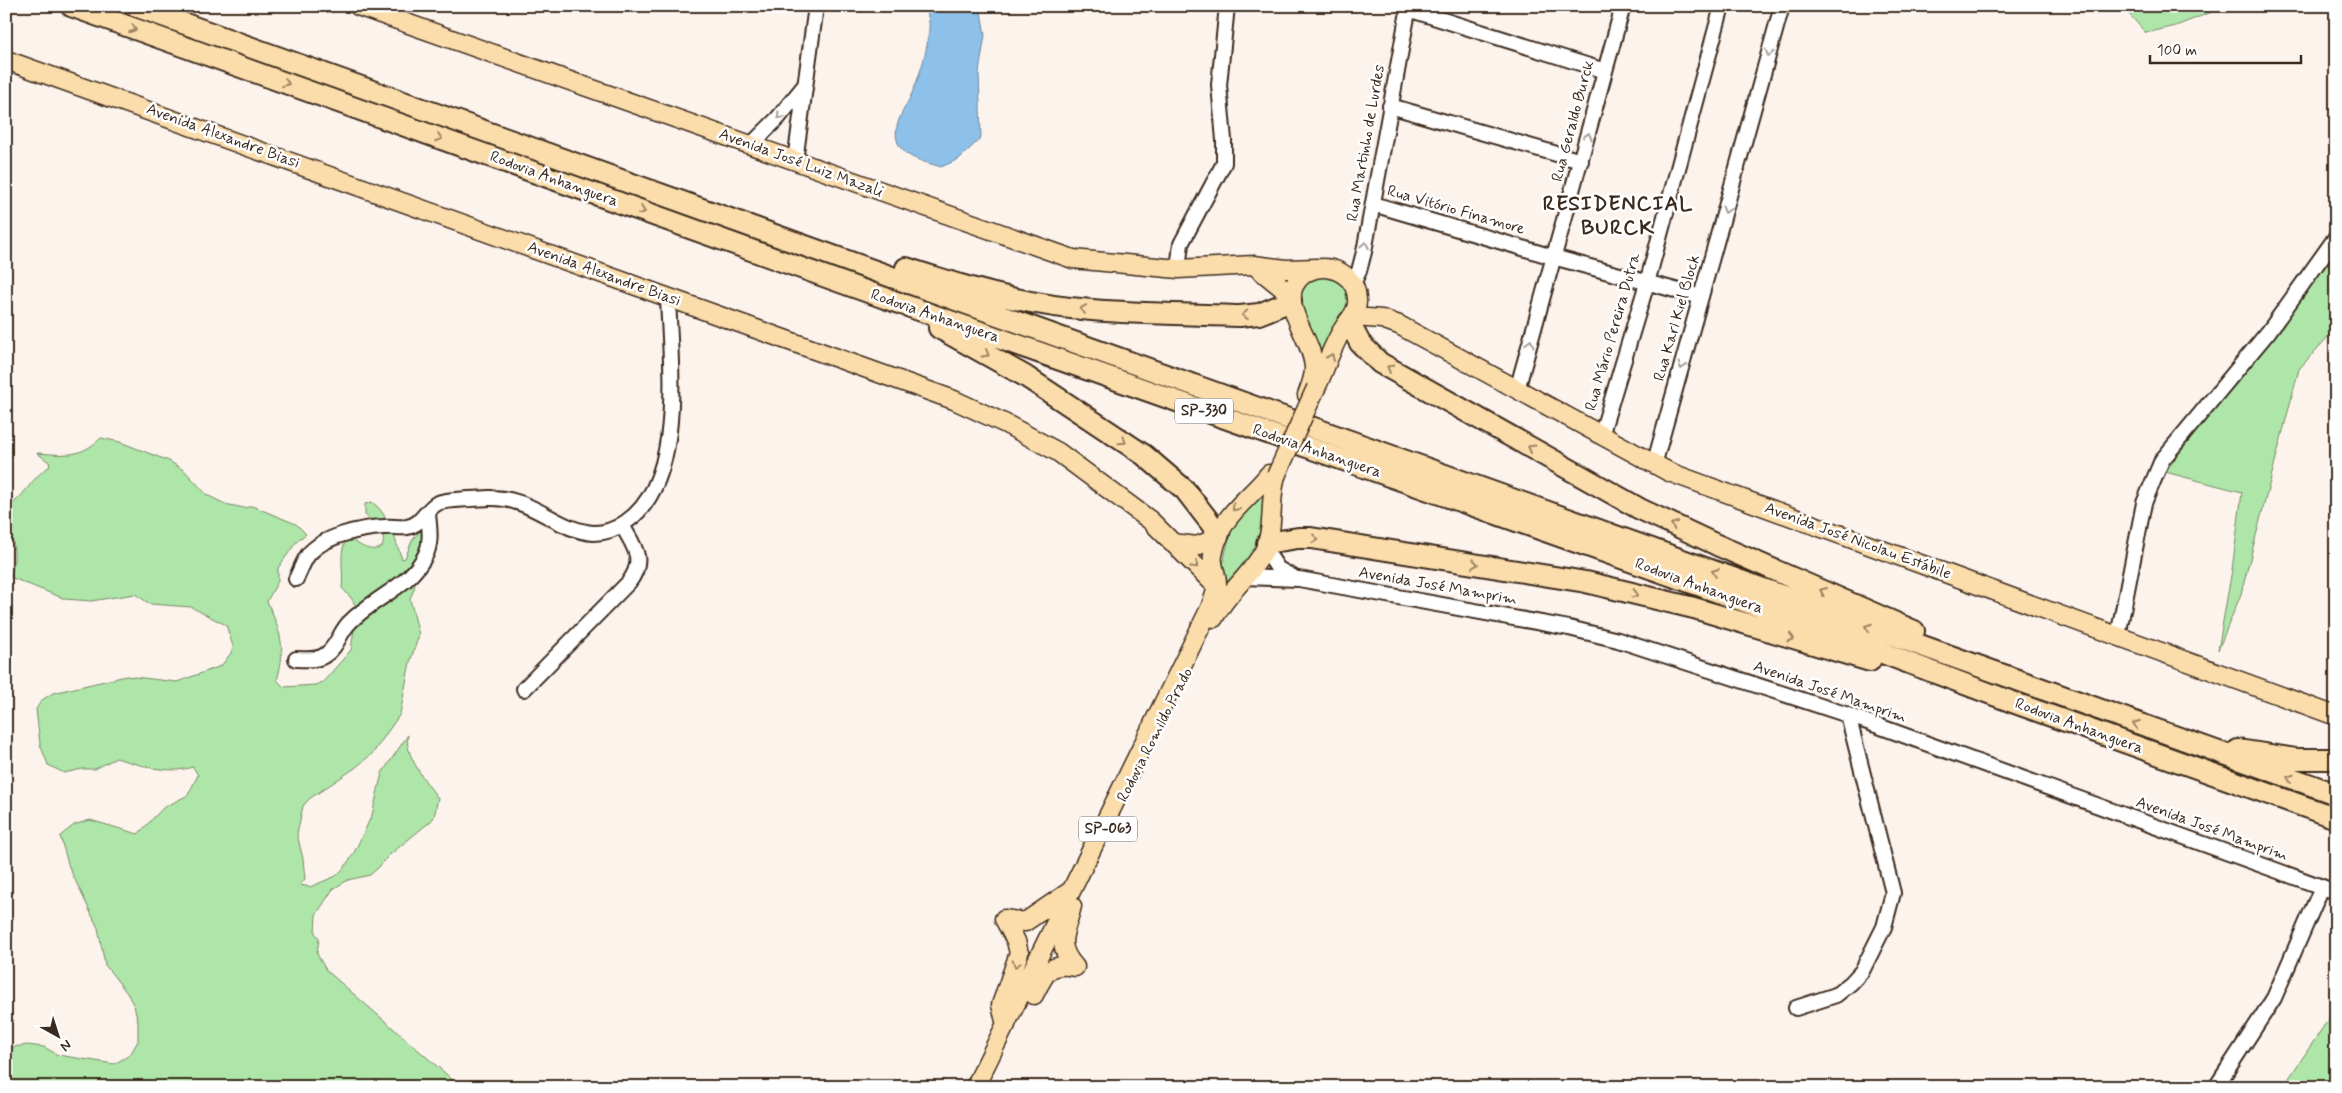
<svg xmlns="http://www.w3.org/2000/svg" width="2342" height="1093" viewBox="0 0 2342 1093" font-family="Mynerve,sans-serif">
<rect width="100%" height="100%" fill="#fdf3ed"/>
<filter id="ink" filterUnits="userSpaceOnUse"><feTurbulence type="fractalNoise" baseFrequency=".02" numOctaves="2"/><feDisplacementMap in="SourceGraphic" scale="10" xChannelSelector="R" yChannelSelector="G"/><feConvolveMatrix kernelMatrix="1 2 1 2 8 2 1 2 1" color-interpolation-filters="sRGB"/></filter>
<g filter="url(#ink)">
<path fill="#aee6a9" stroke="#748864" d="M2122 6H2214V11L2176 26 2146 33Z
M2336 252V328L2299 369 2241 594 2218 650 2232 570 2242 492 2165 472Z
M1320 275 1344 282 1351 305 1317 379C1312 361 1293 304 1301 288 1305 281 1313 278 1320 275Z
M101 438 120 442 169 461 185 471 207 495 225 504 244 508 252 506 296 524 306 534 297 541 278 568V581L267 601C280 632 287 646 277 680L284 687 315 685 323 682 351 650 357 609 352 599 342 588C344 573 339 555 345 542L351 540C362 546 370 553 382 547 388 532 374 524 365 515V504L372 502C389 514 395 540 402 559L405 558 412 541 421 529 425 531 414 589 410 599 419 635 410 662 400 714 373 753 355 768 309 799 303 806 297 834 303 859 305 879 300 885 310 887 336 876 342 870 353 855 372 815 382 773 408 735C403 753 427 784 438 798L434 817 431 821 387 857 379 867 370 875 348 880 333 889 316 915 315 933 319 938 317 954 326 970 461 1087H6V1048L27 1045 44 1047 58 1055 114 1064 130 1055 138 1041V1022L134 1006 127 993 105 965 98 928 69 867 60 836 74 825 90 820 138 834 163 808 188 795 198 775 193 767C167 775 141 765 116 758L95 769H82L64 773 48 765 40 744 36 709 42 700 53 693 126 676 177 682 221 666 231 653 233 646 226 625 191 607 150 604 135 594 91 601 65 599 10 577C20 552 9 532 6 508 25 498 31 477 50 466L49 462 37 453C65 455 80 458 101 438Z
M1270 482 1257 544 1249 558 1217 593 1229 536 1237 521Z
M2336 1008V1087H2283Z"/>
<path fill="#8dc1ea" stroke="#6c8598" d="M926 6H980L985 35 979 72 981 138 959 159 941 167C926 162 905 159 898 143 891 125 906 108 912 93 920 75 928 49 929 29 930 22 927 13 926 6Z"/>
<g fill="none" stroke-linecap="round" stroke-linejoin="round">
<g stroke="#3b2a1e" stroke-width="18">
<path id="minor" d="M1408 9 1605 71
M1390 106 1581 161
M751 145 778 118 805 85
M795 161 816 6
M1373 204 1553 257 1701 297
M1178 269 1181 244 1224 163V140L1219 85 1227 6
M1353 284 1359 271 1364 252 1409 6
M1517 390 1623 6
M1601 436 1647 283 1722 6
M1654 465 1782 6
M1265 549 1278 569 1293 577
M1243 577 1299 579 1569 628 1618 640 1848 715 2336 892
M296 579C300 571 303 562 308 555 323 536 361 528 384 527 391 526 399 528 407 527 421 525 425 511 436 504 442 499 478 499 488 498 532 496 557 531 594 533 606 533 616 529 626 522 686 481 670 361 668 297
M2118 636 2144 503 2162 460 2269 331 2336 237
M296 659C305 659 317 661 325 655 337 648 340 631 350 622 374 597 410 587 426 554 432 541 429 527 428 513
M524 689 629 582C646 559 634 547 622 525
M1796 1008 1836 995 1851 983 1862 971 1884 927 1893 893 1848 715
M2216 1087 2274 998 2322 887"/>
</g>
<g stroke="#3b2a1e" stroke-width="21">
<path id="major" d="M358 6 1073 259 1178 269 1254 265 1286 269 1317 268
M6 60 954 400 1006 424 1058 452 1151 521 1217 587
M1254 265 1292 296
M1353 317 1382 319 1399 325 1669 472 2336 716
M1307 395C1310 387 1314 378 1314 369 1314 342 1283 310 1294 286 1309 256 1356 266 1357 299 1358 311 1351 317 1345 326 1333 342 1325 370 1316 388
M1172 543 1197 546 1219 537
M1214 618C1227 592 1252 575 1265 549 1275 526 1269 499 1276 476
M1072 906C1066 932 1054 944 1075 967
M1004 919 1016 941 1019 953 1001 1005 1006 1025
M1004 919 1025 922 1069 892
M1034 995C1045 973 1049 962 1075 967
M975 1087 1210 608C1212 602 1216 593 1217 586 1218 576 1211 565 1213 555 1221 513 1245 504 1269 474"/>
</g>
<g stroke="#3b2a1e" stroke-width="24">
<path id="highway" d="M71 6 882 297 1766 609 2015 703 2336 818
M135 6 2336 794
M906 268C966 288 1029 306 1092 310 1141 314 1191 314 1240 316L1259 314 1291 301
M1349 322 1360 343 1380 363 1640 509 1717 545 1914 631
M939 328 1025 376 1144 455 1185 490 1219 534
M1267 543 1298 538H1311L1586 582 1694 608 1870 661
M2238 750 2296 759H2336"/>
</g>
<use href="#minor" stroke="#fff" stroke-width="14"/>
<use href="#major" stroke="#fbddab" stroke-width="18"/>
<use href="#highway" stroke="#fbddab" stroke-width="20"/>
<g stroke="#3b2a1e" stroke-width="21" stroke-linecap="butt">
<path id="major-bridge" d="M1276 476 1316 388"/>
</g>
<use href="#major-bridge" stroke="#fbddab" stroke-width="18"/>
</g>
<defs><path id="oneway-chevron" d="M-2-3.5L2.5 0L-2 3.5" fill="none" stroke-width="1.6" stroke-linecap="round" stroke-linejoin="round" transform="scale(1.25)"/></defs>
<g stroke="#9b8464">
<use href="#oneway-chevron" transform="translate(133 29) rotate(20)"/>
<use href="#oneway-chevron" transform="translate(286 83) rotate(20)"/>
<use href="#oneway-chevron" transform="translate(439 138) rotate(20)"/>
<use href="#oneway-chevron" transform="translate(642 211) rotate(20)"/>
<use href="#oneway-chevron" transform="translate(1083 309) rotate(-172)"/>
<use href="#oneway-chevron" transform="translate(1245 315) rotate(176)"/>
<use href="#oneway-chevron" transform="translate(986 354) rotate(30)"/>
<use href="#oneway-chevron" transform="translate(1331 357) rotate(-66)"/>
<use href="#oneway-chevron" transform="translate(1390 368) rotate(-150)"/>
<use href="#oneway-chevron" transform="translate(1123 441) rotate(34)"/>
<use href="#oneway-chevron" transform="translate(1531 448) rotate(-151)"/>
<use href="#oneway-chevron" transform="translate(1235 508) rotate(132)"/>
<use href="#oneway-chevron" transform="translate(1674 525) rotate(-155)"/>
<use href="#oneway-chevron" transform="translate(1315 539) rotate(7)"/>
<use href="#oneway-chevron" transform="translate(1475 564) rotate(9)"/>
<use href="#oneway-chevron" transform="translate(1195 565) rotate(44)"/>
<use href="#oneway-chevron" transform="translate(1715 572) rotate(-160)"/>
<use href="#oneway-chevron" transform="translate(1823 591) rotate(-157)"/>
<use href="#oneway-chevron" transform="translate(1635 594) rotate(14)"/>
<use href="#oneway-chevron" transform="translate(1868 627) rotate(-160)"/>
<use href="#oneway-chevron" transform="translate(1791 638) rotate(17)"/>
<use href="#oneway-chevron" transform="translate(2136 724) rotate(-160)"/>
<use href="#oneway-chevron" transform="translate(2290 778) rotate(-161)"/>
<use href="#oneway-chevron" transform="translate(1016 964) rotate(108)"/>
</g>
<g stroke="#a79f9a">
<use href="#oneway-chevron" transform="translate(1769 53) rotate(106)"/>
<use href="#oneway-chevron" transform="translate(780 116) rotate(131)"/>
<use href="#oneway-chevron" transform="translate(1588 136) rotate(-76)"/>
<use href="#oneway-chevron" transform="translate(1726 210) rotate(106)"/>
<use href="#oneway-chevron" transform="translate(1365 245) rotate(-79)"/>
<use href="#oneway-chevron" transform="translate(1530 343) rotate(-75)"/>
<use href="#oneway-chevron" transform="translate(1682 366) rotate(106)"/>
</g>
</g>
<g text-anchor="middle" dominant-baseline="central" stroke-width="5" stroke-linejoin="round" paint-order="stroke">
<g fill="#fff" stroke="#766a62" stroke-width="1">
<rect x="1175" y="398.5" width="58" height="25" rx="4"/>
<rect x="1079" y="816.5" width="58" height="25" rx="4"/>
</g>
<g font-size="15" font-weight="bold" fill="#3b2a1e">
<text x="1204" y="411">SP-330</text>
<text x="1108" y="829">SP-063</text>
</g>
<g font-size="16" fill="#3b2a1e" stroke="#fff">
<text transform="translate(1573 121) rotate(-75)">Rua Geraldo Burck</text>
<text transform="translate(223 136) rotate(20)">Avenida Alexandre Biasi</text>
<text transform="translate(1366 143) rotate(-80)">Rua Martinho de Lurdes</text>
<text transform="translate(801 163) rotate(20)">Avenida José Luiz Mazali</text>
<text transform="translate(554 179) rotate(20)">Rodovia Anhanguera</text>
<text transform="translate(1456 210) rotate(16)">Rua Vitório Finamore</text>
<text transform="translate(604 274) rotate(20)">Avenida Alexandre Biasi</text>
<text transform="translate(935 316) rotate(19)">Rodovia Anhanguera</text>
<text transform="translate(1677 318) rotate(-74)">Rua Karl Kiel Block</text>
<text transform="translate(1613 332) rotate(-74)">Rua Mário Pereira Dutra</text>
<text transform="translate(1317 451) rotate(19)">Rodovia Anhanguera</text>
<text transform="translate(1858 541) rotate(20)">Avenida José Nicolau Estábile</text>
<text transform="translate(1438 586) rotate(10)">Avenida José Mamprim</text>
<text transform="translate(1699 586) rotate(20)">Rodovia Anhanguera</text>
<text transform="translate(1830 692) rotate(19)">Avenida José Mamprim</text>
<text transform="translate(2079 726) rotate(20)">Rodovia Anhanguera</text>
<text transform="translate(1155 735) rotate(-63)">Rodovia Romildo Prado</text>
<text transform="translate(2212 829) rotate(20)">Avenida José Mamprim</text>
</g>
<g font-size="21" font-weight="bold" letter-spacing="1" fill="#3b2a1e" stroke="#fff">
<text x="1618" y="204">RESIDENCIAL<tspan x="1618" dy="24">BURCK</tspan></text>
</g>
</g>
<rect width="2342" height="1093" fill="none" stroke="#fff" stroke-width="25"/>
<rect x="12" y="12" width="2317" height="1068" fill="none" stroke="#3b2a1e" stroke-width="2" filter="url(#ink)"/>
<g transform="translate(58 1036) rotate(141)" stroke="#ffffff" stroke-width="4" paint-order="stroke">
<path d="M0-4L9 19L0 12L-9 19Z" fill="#3b2a1e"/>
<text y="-8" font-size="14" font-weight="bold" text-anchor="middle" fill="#3b2a1e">N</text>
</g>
<path d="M2150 55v8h151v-8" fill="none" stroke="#3b2a1e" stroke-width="2.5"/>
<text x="2157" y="55" font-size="15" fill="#3b2a1e" stroke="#ffffff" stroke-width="4" paint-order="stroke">100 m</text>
</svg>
